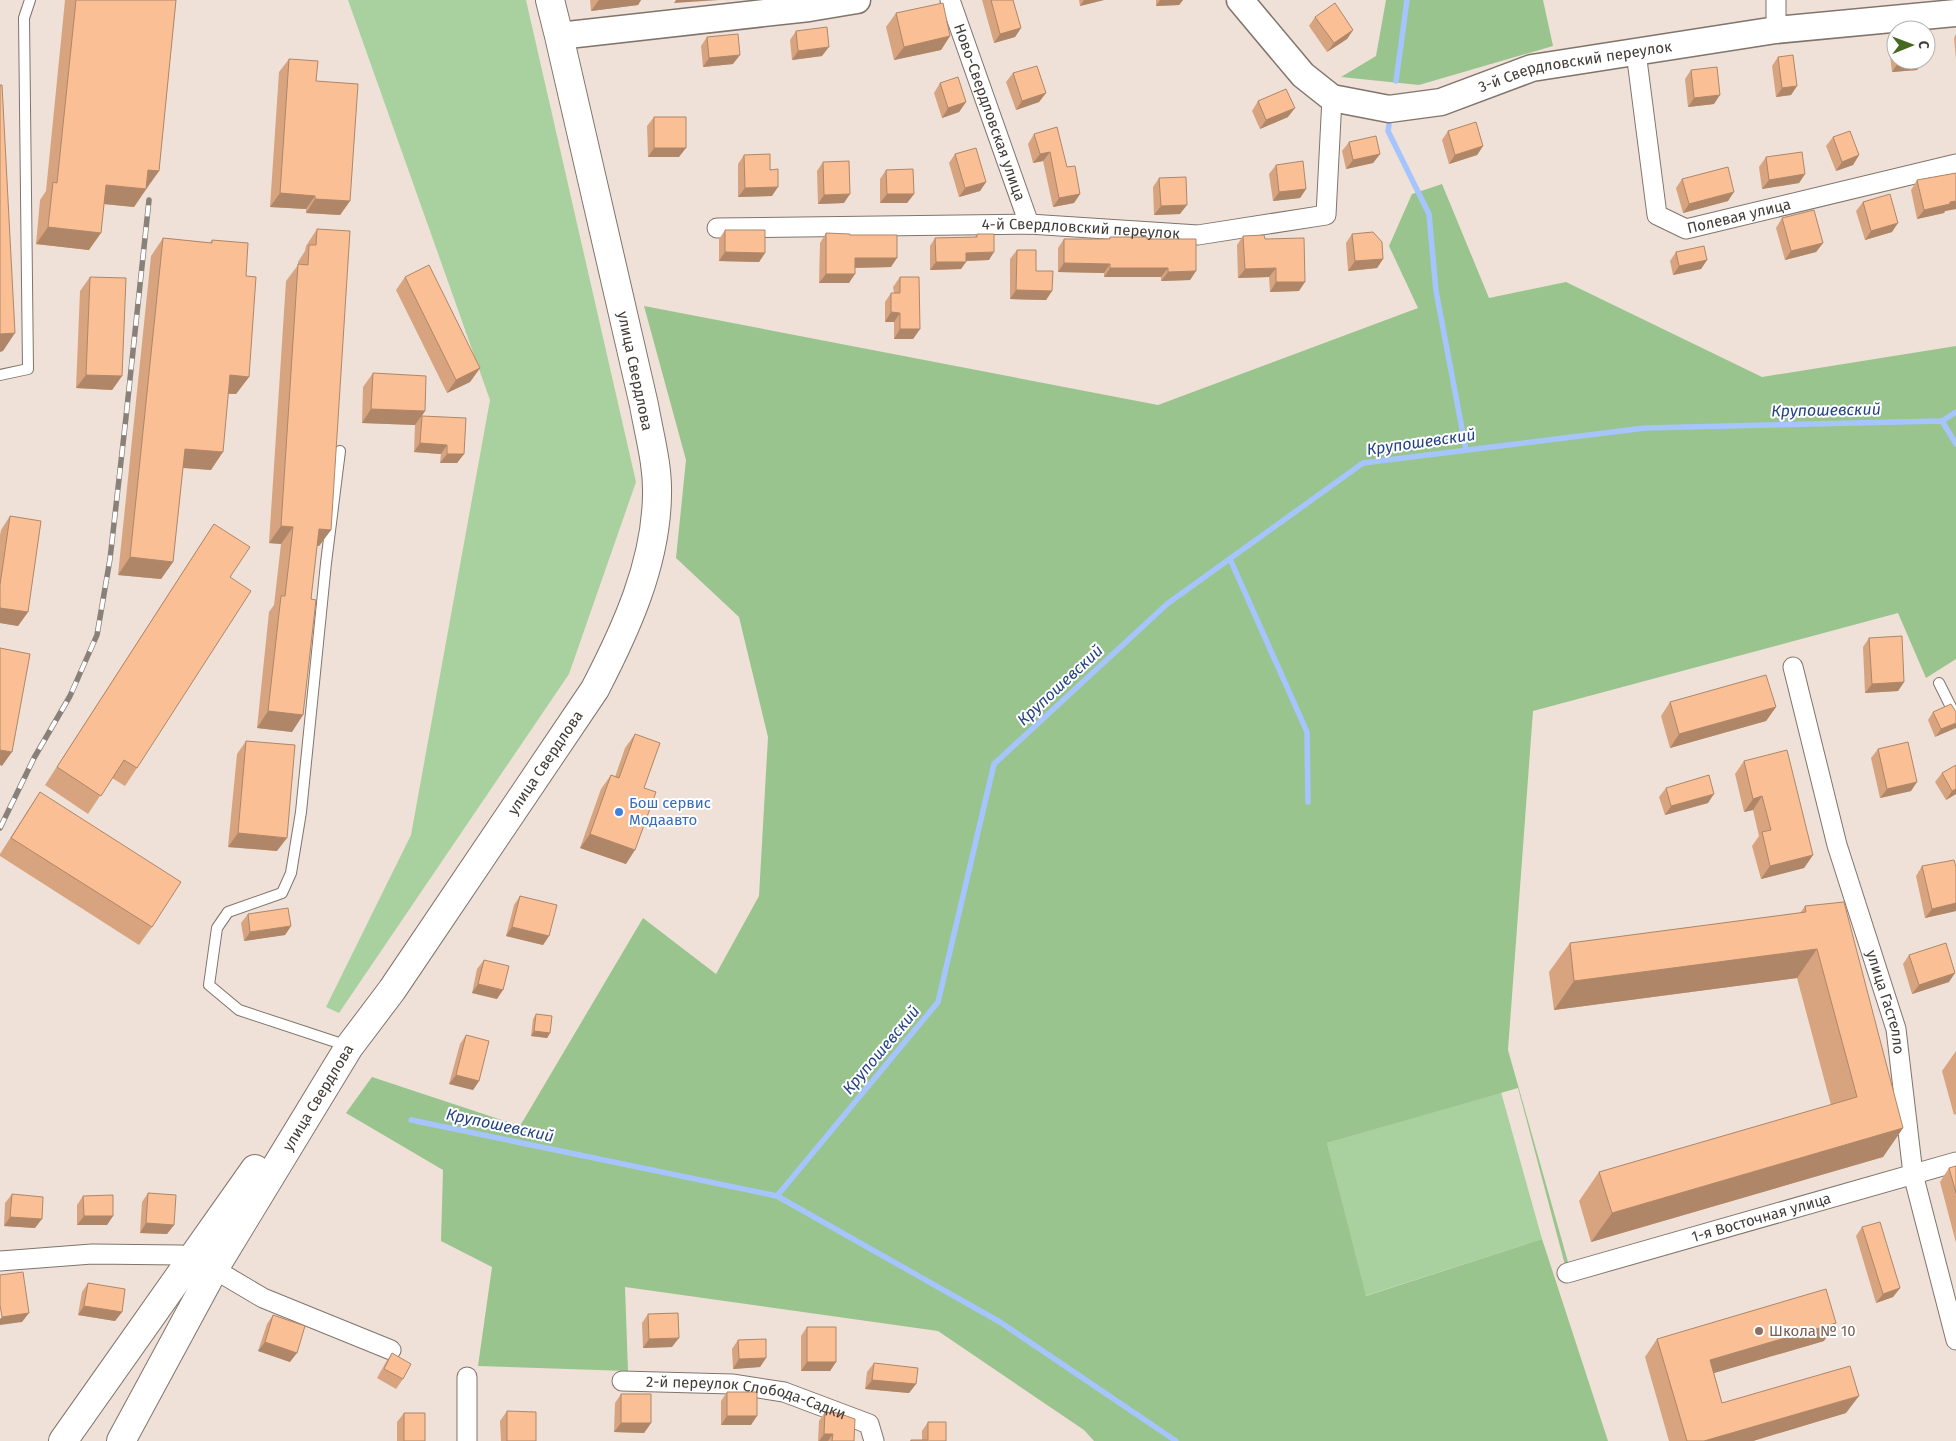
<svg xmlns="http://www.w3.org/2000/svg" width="1956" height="1441" viewBox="0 0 1956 1441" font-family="'Fira Sans',sans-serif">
<rect width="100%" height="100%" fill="#efe1d7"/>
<path fill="#a9d19f" d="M348 0H526L636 482 569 674 339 1013 326 1007 411 835 490 400Z
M1501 1092 1542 1239 1365 1296 1327 1143Z"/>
<path fill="#99c48e" d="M1386 0H1543L1553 46 1419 85 1341 77 1376 56Z
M1442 184 1489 298 1566 282 1762 377 1956 346V659L1926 678 1898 613 1533 711 1508 1050 1568 1262 1565 1265 1518 1088 1327 1143 1366 1296 1542 1239 1608 1441H1094L1084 1430 938 1331 625 1287 628 1371 478 1366 492 1267 441 1241 443 1170 346 1113 372 1077 520 1126 643 918 716 974 759 896 768 737 739 617 676 558 686 460 644 306 1158 405 1418 308 1389 246 1412 194Z"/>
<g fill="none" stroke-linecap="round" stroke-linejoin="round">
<path stroke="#a6c5fe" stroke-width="5.5" d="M1396 81 1407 0
M1389 125 1388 131 1429 214 1436 291 1466 450
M1942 421 1956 444
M1230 559 1307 732 1308 802
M411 1120 777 1196 938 1002 994 764 1167 604 1363 463 1645 428 1942 421 1956 412
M777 1196 1000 1322 1176 1441"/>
<g stroke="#80746b" stroke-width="12">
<path id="service" d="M0 375 28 369 24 18 30 0
M340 451 326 563 301 812 291 873 282 893 228 912 217 928 209 985 239 1010 348 1046
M1939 683 1956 717"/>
</g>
<g stroke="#80746b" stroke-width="21">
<g id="minor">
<path id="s1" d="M950 0 1029 224"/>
<path d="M1776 30V0"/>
<path id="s2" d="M1636 52 1657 215 1686 229 1956 164"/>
<path id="s3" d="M717 228 1029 224 1198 235 1326 215 1332 98"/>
<path id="s4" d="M1793 667 1837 845 1896 1029 1913 1174 1956 1340"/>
<path d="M0 1261 92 1254 181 1255 192 1261"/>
<path d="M214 1269 263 1298 391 1350"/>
<path id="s5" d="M1567 1273 1956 1162"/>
<path d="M467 1377V1441"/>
<path id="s6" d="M622 1381 732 1384 784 1392 869 1424 874 1441"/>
</g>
</g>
<g stroke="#80746b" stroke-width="29">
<g id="secondary">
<path id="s7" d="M1240 0 1303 75 1332 98 1389 109 1441 102 1532 68 1776 30 1956 13"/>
<path d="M559 36 809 8 857 0"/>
</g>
</g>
<g stroke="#80746b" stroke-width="30">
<g id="primary">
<path d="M63 1441 255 1169"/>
<path id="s8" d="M121 1441 214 1269 349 1047 392 990 595 689C626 629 656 564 657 495 658 465 649 434 644 405L559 36 550 0"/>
</g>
</g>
<use href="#service" stroke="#fff" stroke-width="10"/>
<use href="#minor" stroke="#fff" stroke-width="19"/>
<use href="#secondary" stroke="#fff" stroke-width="26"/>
<use href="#primary" stroke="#fff" stroke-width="28"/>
<g stroke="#89807a" stroke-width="5.5">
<path id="rail" d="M0 828 34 758 70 696 97 635 110 559 126 417 149 200"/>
</g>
<use href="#rail" stroke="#fff" stroke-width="4" stroke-dasharray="11" stroke-linecap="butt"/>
</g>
<path fill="#d7a47f" d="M65 0H176L159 171 134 207 104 204 89 250 36 244 40 200 46 191Z
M590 0H641L638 5 591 11Z
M982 0H1013L1021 28 1015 37 994 43Z
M1079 0H1104L1080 6Z
M1156 0H1183L1179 5 1156 6Z
M896 13 950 36 941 50 894 60 886 27Z
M1315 17 1353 30 1347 39 1327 52 1309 26Z
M796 31 822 56 792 60 790 40Z
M1956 34V59L1954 38Z
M707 37 733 64 703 67 701 46Z
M1896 46V60H1924L1917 70 1892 72 1890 55Z
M1778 57 1797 86 1791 95 1776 97 1772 66Z
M289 59 316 81 350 201 340 215 306 213V209L270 207 279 72Z
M1691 70 1714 104 1688 107 1685 79Z
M1013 73 1046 93 1039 102 1016 110 1006 82Z
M940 83 966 102 959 112 942 118 934 93Z
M1258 101 1288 117 1260 129 1252 111Z
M654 117 679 157H648L647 126Z
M1448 131 1483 146 1477 155 1449 164 1442 140Z
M1034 134 1067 167 1080 194 1074 203 1053 207 1043 161 1033 163 1028 144Z
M1833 137 1859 155 1853 165 1836 171 1826 146Z
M1349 142 1380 154 1373 163 1346 169 1342 151Z
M955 154 986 182 980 191 959 197 949 163Z
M744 155 770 170 772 196 738 197V164Z
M1766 157 1805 174 1799 183 1762 189 1759 167Z
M823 162 844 203 818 204 817 171Z
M1276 165 1306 189 1300 198 1273 201 1269 174Z
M886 170 914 194 907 203H880V179Z
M1956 173V209L1945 211 1944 213 1917 219 1911 190 1917 180Z
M1159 178 1180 214 1154 215 1153 187Z
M1682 179 1728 201 1683 213 1676 188Z
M1863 202 1892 232 1865 240 1856 211Z
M1782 218 1823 243 1816 252 1785 260 1776 228Z
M317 229 331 530 319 546H317L292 732 257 728 269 612 274 605 281 544 269 543 286 281 298 265V262L305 251 306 246Z
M725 230 765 253 759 262 719 261V239Z
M826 233 850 235 891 267 855 268 849 283H819L820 243Z
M977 234 989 260 966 261 961 269 930 270V246L935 238 975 237Z
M1352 234 1383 259 1377 268 1348 271 1346 243Z
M1243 236 1265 239 1299 291 1270 292 1269 277 1238 278 1237 245Z
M1110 237 1147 239 1196 271 1190 280 1161 281V277H1104V273L1058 272V248L1064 239H1109Z
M163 238 210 243 212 240 246 276 249 377 236 394H228L211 470 183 468 173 562 161 579 118 575 151 256Z
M1017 250 1036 271 1052 291 1046 300 1010 299V259Z
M1676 252 1707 260 1701 269 1673 275 1670 261Z
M90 277 122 376 112 390 76 388 80 291Z
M405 277 480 368 470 382 447 393 396 290Z
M900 277 920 329 913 339H894V322H885V302L891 293H894L893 287Z
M373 373 425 411 422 416 464 454 457 463H440L441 454 414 452 415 425 362 423 363 387Z
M10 516 28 612 18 626 0 623V535L1 530Z
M214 524 230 577 137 768 125 786 112 778 88 814 45 785 202 542Z
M1869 638 1904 682 1898 691 1865 693 1863 647Z
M1670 702 1776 707 1766 721 1670 748 1661 716Z
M1933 712H1956L1935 737 1928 720Z
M635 734 626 864 580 848 601 789 611 775 615 777 625 748Z
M246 741 277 851 228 847 237 754Z
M1878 749 1911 791 1880 798 1871 758Z
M1744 761 1813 855 1804 868 1761 879 1752 846 1759 836 1753 810 1744 812 1735 774Z
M1956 765V794L1946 800 1935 782 1942 773Z
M1666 788 1708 803 1665 815 1659 797Z
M40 792 152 927 139 945 0 856V854L28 810Z
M1922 866 1956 911 1925 918 1916 876Z
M520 896 549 936 543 945 506 936 514 905Z
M1805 906 1903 1128 1883 1157 1591 1242 1579 1201 1599 1172 1831 1105 1797 978 1554 1010 1549 972 1570 943 1800 913Z
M248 914 291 926 285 935 244 941 241 923Z
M1909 955 1949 982 1912 994 1903 964Z
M484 960 497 999 472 993 477 969Z
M536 1014 550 1033 547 1038 531 1036 533 1019Z
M466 1035 479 1081 473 1090 449 1084 460 1044Z
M1956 1051V1114L1954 1115 1942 1071Z
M1956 1166V1243L1940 1182 1949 1168Z
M148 1193 174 1225 167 1234 140 1233 142 1202Z
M12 1194 35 1228 4 1226 5 1203Z
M83 1196 113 1216 107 1225H77V1205Z
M1862 1227 1900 1288 1893 1297 1876 1303 1856 1236Z
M88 1283 122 1312 115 1321 78 1315 82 1292Z
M648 1314 672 1347 643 1348 642 1323Z
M273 1315 290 1362 258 1351 267 1324Z
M807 1327 836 1362 830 1371H801V1336Z
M1657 1339 1824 1341 1714 1373 1722 1403 1846 1413 1753 1441H1669L1645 1357Z
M738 1340 766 1358 760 1367 733 1369 732 1349Z
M392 1353 403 1379 396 1389 377 1378 386 1362Z
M874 1363 916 1384 909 1393 865 1389 867 1372Z
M727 1392 751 1425H721V1401Z
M621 1394 651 1423 644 1433 614 1432 615 1403Z
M507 1411 536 1441H501L500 1421Z
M825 1412 854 1441H818L819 1421Z
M404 1413 425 1441H397V1422Z
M928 1422 946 1441H910L911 1440H922V1431Z"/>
<path fill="#af8668" d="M599 0H641L638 5 591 11Z
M676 0H719L674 3Z
M1084 0H1104L1080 6Z
M1160 0H1183L1179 5 1156 6Z
M1021 28 1015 37 994 43 1000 34Z
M1353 30 1347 39 1327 52 1334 43Z
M950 36 941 50 894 60 904 47Z
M829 47 822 56 792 60 798 51Z
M740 55 733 64 703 67 709 58Z
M1924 61 1917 70 1892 72 1898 63Z
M1797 86 1791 95 1776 97 1782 88Z
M1046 93 1039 102 1016 110 1022 101Z
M1720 95 1714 104 1688 107 1694 98Z
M966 102 959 112 942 118 948 108Z
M1295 108 1288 117 1260 129 1266 120Z
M1483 146 1477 155 1449 164 1455 155Z
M654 148H686L679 157H648Z
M1050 152 1043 161 1033 163 1040 154Z
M1380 154 1373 163 1346 169 1353 160Z
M1859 155 1853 165 1836 171 1842 162Z
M148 170 159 171 146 189Z
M1805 174 1799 183 1762 189 1769 180Z
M986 182 980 191 959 197 965 188Z
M106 185 146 189 134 207 94 203Z
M778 187 772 196 738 197 745 188Z
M1306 189 1300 198 1273 201 1279 192Z
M1734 192 1728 201 1683 213 1689 204Z
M280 193 315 196 306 209 270 207Z
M850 194 844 203 818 204 824 195Z
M887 194H914L907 203H880Z
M1080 194 1074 203 1053 207 1059 198Z
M315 199 350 201 340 215 306 213Z
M1956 201V209L1945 211 1944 213 1917 219 1924 210Z
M1187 205 1180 214 1154 215 1161 206Z
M1898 223 1892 232 1865 240 1871 231Z
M48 227 101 233 89 250 36 244Z
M1823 243 1816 252 1785 260 1791 251Z
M725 252 765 253 759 262 719 261Z
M994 252 989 260 961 261 966 253Z
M855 258H897L891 267 849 268Z
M1383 259 1377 268 1348 271 1355 261Z
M1707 260 1701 269 1673 275 1679 266Z
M936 262H966L961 269 930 270Z
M1064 263 1110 264 1104 273 1058 272Z
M1110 268H1168L1161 277H1104Z
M1276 268 1269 277 1238 278 1245 269Z
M1196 271 1190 280 1161 281 1168 272Z
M826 274H855L849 283H819Z
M1276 282H1305L1299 291 1270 292Z
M1016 290 1052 291 1046 300 1010 299Z
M891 312 900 313 894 322H885Z
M900 329H920L913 339H894Z
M15 333 3 351 0 352V334Z
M480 368 470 382 447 393 456 380Z
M86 375 122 376 112 390 76 388Z
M230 375 249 377 236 394 217 393Z
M371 409 425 411 415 425 362 423Z
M420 443 447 445 441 454 414 452Z
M185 449 223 452 211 470 172 467Z
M447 454H464L457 463H440Z
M281 526 293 527 281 544 269 543Z
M319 529 331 530 319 546 307 545Z
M130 557 173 562 161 579 118 575Z
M0 608 28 612 18 626 0 623Z
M1904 682 1898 691 1865 693 1872 684Z
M1776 707 1766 721 1670 748 1679 734Z
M268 711 303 715 292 732 257 728Z
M1956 723V728L1935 737 1941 729Z
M0 750 12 752 2 766 0 765Z
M1917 782 1911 791 1880 798 1887 789Z
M1956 789V794L1946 800 1952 791Z
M1714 794 1708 803 1665 815 1671 806Z
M1762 796 1753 810 1744 812 1753 799Z
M238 833 287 838 277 851 228 847Z
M590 834 635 850 626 864 580 848Z
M1813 855 1804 868 1761 879 1770 866Z
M1956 903V911L1925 918 1932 909Z
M291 926 285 935 244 941 250 932Z
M512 927 549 936 543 945 506 936Z
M1817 949 1797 978 1554 1010 1574 981Z
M1955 973 1949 982 1912 994 1919 985Z
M478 984 503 990 497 999 472 993Z
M534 1031 550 1033 547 1038 531 1036Z
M456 1075 479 1081 473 1090 449 1084Z
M1903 1128 1883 1157 1591 1242 1612 1213Z
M84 1216H113L107 1225H77Z
M10 1217 42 1219 35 1228 4 1226Z
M146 1223 174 1225 167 1234 140 1233Z
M1900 1288 1893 1297 1876 1303 1883 1294Z
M84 1306 122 1312 115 1321 78 1315Z
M29 1313 22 1322 0 1325V1319L2 1317Z
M1836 1323 1824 1341 1697 1378 1710 1360Z
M679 1338 672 1347 643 1348 649 1339Z
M265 1342 297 1353 290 1362 258 1351Z
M766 1358 760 1367 733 1369 739 1359Z
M807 1362H836L830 1371H801Z
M872 1380 916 1384 909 1393 865 1389Z
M1859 1396 1846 1413 1753 1441H1704Z
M727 1416H757L751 1425H721Z
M621 1423H651L644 1433 614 1432Z
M824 1434H833L828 1441H819Z"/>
<path fill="#fabf94" stroke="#af8668" d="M76 0H176L159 171 148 170 146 189 106 185 101 233 48 227 53 182 57 183Z
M991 0H1013L1021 28 1000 34Z
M943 3 950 36 904 47 896 13Z
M1335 3 1353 30 1334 43 1315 17Z
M827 27 829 47 798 51 796 31Z
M738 34 740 55 709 58 707 37Z
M1793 55 1797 86 1782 88 1778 57Z
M289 59 318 61 316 81 358 84 350 201 315 199V196L280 193Z
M1898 60H1924V61L1898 63Z
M1037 66 1046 93 1022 101 1013 73Z
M1717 67 1720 95 1694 98 1691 70Z
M958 77 966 102 948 108 940 83Z
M0 85H2L15 333 0 334Z
M1286 89 1295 108 1266 120 1258 101Z
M654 117H686V148H654Z
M1476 122 1483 146 1455 155 1448 131Z
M1057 127 1067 167 1075 166 1080 194 1059 198 1050 152 1040 154 1034 134Z
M1850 131 1859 155 1842 162 1833 137Z
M1376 136 1380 154 1353 160 1349 142Z
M976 148 986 182 965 188 955 154Z
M1802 152 1805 174 1769 180 1766 157Z
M770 154V170L778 169V187L745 188 744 155Z
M849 161 850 194 824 195 823 162Z
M1303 161 1306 189 1279 192 1276 165Z
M1728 167 1734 192 1689 204 1682 179Z
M913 169 914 194H887L886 170Z
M1956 173V201L1950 202V204L1924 210 1917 180Z
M1186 177 1187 205 1161 206 1159 178Z
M1890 194 1898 223 1871 231 1863 202Z
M1814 210 1823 243 1791 251 1782 218Z
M317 229 350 231 331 530 319 529 311 599 316 600 303 715 268 711 281 596H285L293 527 281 526 298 264 308 265 309 245H316Z
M725 230H765V253L725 252Z
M1373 232 1382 242 1383 259 1355 261 1352 234Z
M826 233 850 234V235H897V258H855V274H826Z
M977 234H994V252L966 253V262H936L935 238 977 237Z
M1264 235 1265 239 1304 238 1305 282H1276V268L1245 269 1243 236Z
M1110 237H1147V239H1196V271L1168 272V268H1110V264L1064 263V239H1110Z
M163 238 212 243V240L248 243 246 276 256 277 249 377 230 375 223 452 185 449 173 562 130 557Z
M1704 246 1707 260 1679 266 1676 252Z
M1017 250H1036V271H1053L1052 291 1016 290Z
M429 265 480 368 456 380 405 277Z
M90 277 126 278 122 376 86 375Z
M900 277H919L920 329H900V313L891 312V293H900Z
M373 373 426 376 425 411 371 409Z
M422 416 466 418 464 454H447V445L420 443Z
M10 516 41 521 28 612 0 608V585Z
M214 524 250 547 230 577 251 591 137 768 124 760 101 796 57 767Z
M1902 636 1904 682 1872 684 1869 638Z
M0 648 30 654 12 752 0 750Z
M1766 675 1776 707 1679 734 1670 702Z
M1951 704 1956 712V723L1941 729 1933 712Z
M635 734 660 743 644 788 656 792 635 850 590 834 611 775 619 778Z
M246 741 295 745 287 838 238 833Z
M1908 742 1917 782 1887 789 1878 749Z
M1787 750 1813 855 1770 866 1762 832 1771 830 1762 796 1753 799 1744 761Z
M1956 765V789L1952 791 1942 773Z
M1709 775 1714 794 1671 806 1666 788Z
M40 792 181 882 152 927 11 838Z
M1954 860 1956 867V903L1932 909 1922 866Z
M520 896 557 905 549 936 512 927Z
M1844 902 1903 1128 1612 1213 1599 1172 1857 1097 1817 949 1574 981 1570 943 1806 912 1805 906Z
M288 908 291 926 250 932 248 914Z
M1946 943 1955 973 1919 985 1909 955Z
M484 960 509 966 503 990 478 984Z
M536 1014 552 1016 550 1033 534 1031Z
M466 1035 489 1041 479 1081 456 1075Z
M1956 1166V1193L1949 1168Z
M148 1193 176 1195 174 1225 146 1223Z
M12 1194 43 1197 42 1219 10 1217Z
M113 1195V1216H84L83 1196Z
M1880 1222 1900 1288 1883 1294 1862 1227Z
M23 1272 29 1313 2 1317 0 1305V1275Z
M88 1283 125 1289 122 1312 84 1306Z
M1826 1289 1836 1323 1710 1360 1722 1403 1850 1366 1859 1396 1704 1441H1687L1657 1339Z
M678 1313 679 1338 649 1339 648 1314Z
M273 1315 305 1326 297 1353 265 1342Z
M807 1327H836V1362H807Z
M766 1339V1358L739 1359 738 1340Z
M392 1353 411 1364 403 1379 384 1369Z
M874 1363 918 1368 916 1384 872 1380Z
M727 1392H757V1416H727Z
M621 1394H651V1423H621Z
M507 1411 536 1412V1441H507Z
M825 1412 838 1413 855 1419 854 1441H832L833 1434H824Z
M404 1413H425V1441H404Z
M928 1422H946V1441H911V1440H928Z"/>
<circle fill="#3f7fe0" stroke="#fff" stroke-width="2" cx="619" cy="812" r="5"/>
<circle fill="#8d6e63" stroke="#fff" stroke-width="2" cx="1759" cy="1331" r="5"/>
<g text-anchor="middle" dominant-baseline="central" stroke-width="4" stroke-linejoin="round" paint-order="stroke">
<g font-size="15" fill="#413c38" stroke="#fff">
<text stroke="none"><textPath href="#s7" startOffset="385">3-й Свердловский переулок</textPath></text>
<text stroke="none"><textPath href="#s1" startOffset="119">Ново-Свердловская улица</textPath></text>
<text stroke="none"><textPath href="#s2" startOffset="251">Полевая улица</textPath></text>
<text stroke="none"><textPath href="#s3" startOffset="364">4-й Свердловский переулок</textPath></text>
<text transform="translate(635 371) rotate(78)">улица Свердлова</text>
<text stroke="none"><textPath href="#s8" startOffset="801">улица Свердлова</textPath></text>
<text stroke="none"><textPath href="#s4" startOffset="348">улица Гастелло</textPath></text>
<text stroke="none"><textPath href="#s8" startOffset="396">улица Свердлова</textPath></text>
<text stroke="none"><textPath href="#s5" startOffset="202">1-я Восточная улица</textPath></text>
<text stroke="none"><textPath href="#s6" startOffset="126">2-й переулок Слобода-Садки</textPath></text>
</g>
<g font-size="15" fill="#366cbe" stroke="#fff" text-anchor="start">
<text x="629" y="803">Бош сервис<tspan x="629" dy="17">Модаавто</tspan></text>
</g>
<g font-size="15" fill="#785e54" stroke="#fff" text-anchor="start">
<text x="1769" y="1331">Школа № 10</text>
</g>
<g font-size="16" font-style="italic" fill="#234385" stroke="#fff">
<text transform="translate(1826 410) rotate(-1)">Крупошевский</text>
<text transform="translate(1421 442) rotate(-8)">Крупошевский</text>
<text transform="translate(1060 685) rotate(-43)">Крупошевский</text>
<text transform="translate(881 1050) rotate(-50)">Крупошевский</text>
<text transform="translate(500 1125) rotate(12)">Крупошевский</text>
</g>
</g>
<g transform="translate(1911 45) rotate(89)"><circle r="24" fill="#ffffff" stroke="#b3b1af"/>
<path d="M0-4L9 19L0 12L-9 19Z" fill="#466921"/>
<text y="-8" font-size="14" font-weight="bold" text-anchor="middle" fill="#413c38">С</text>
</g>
</svg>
